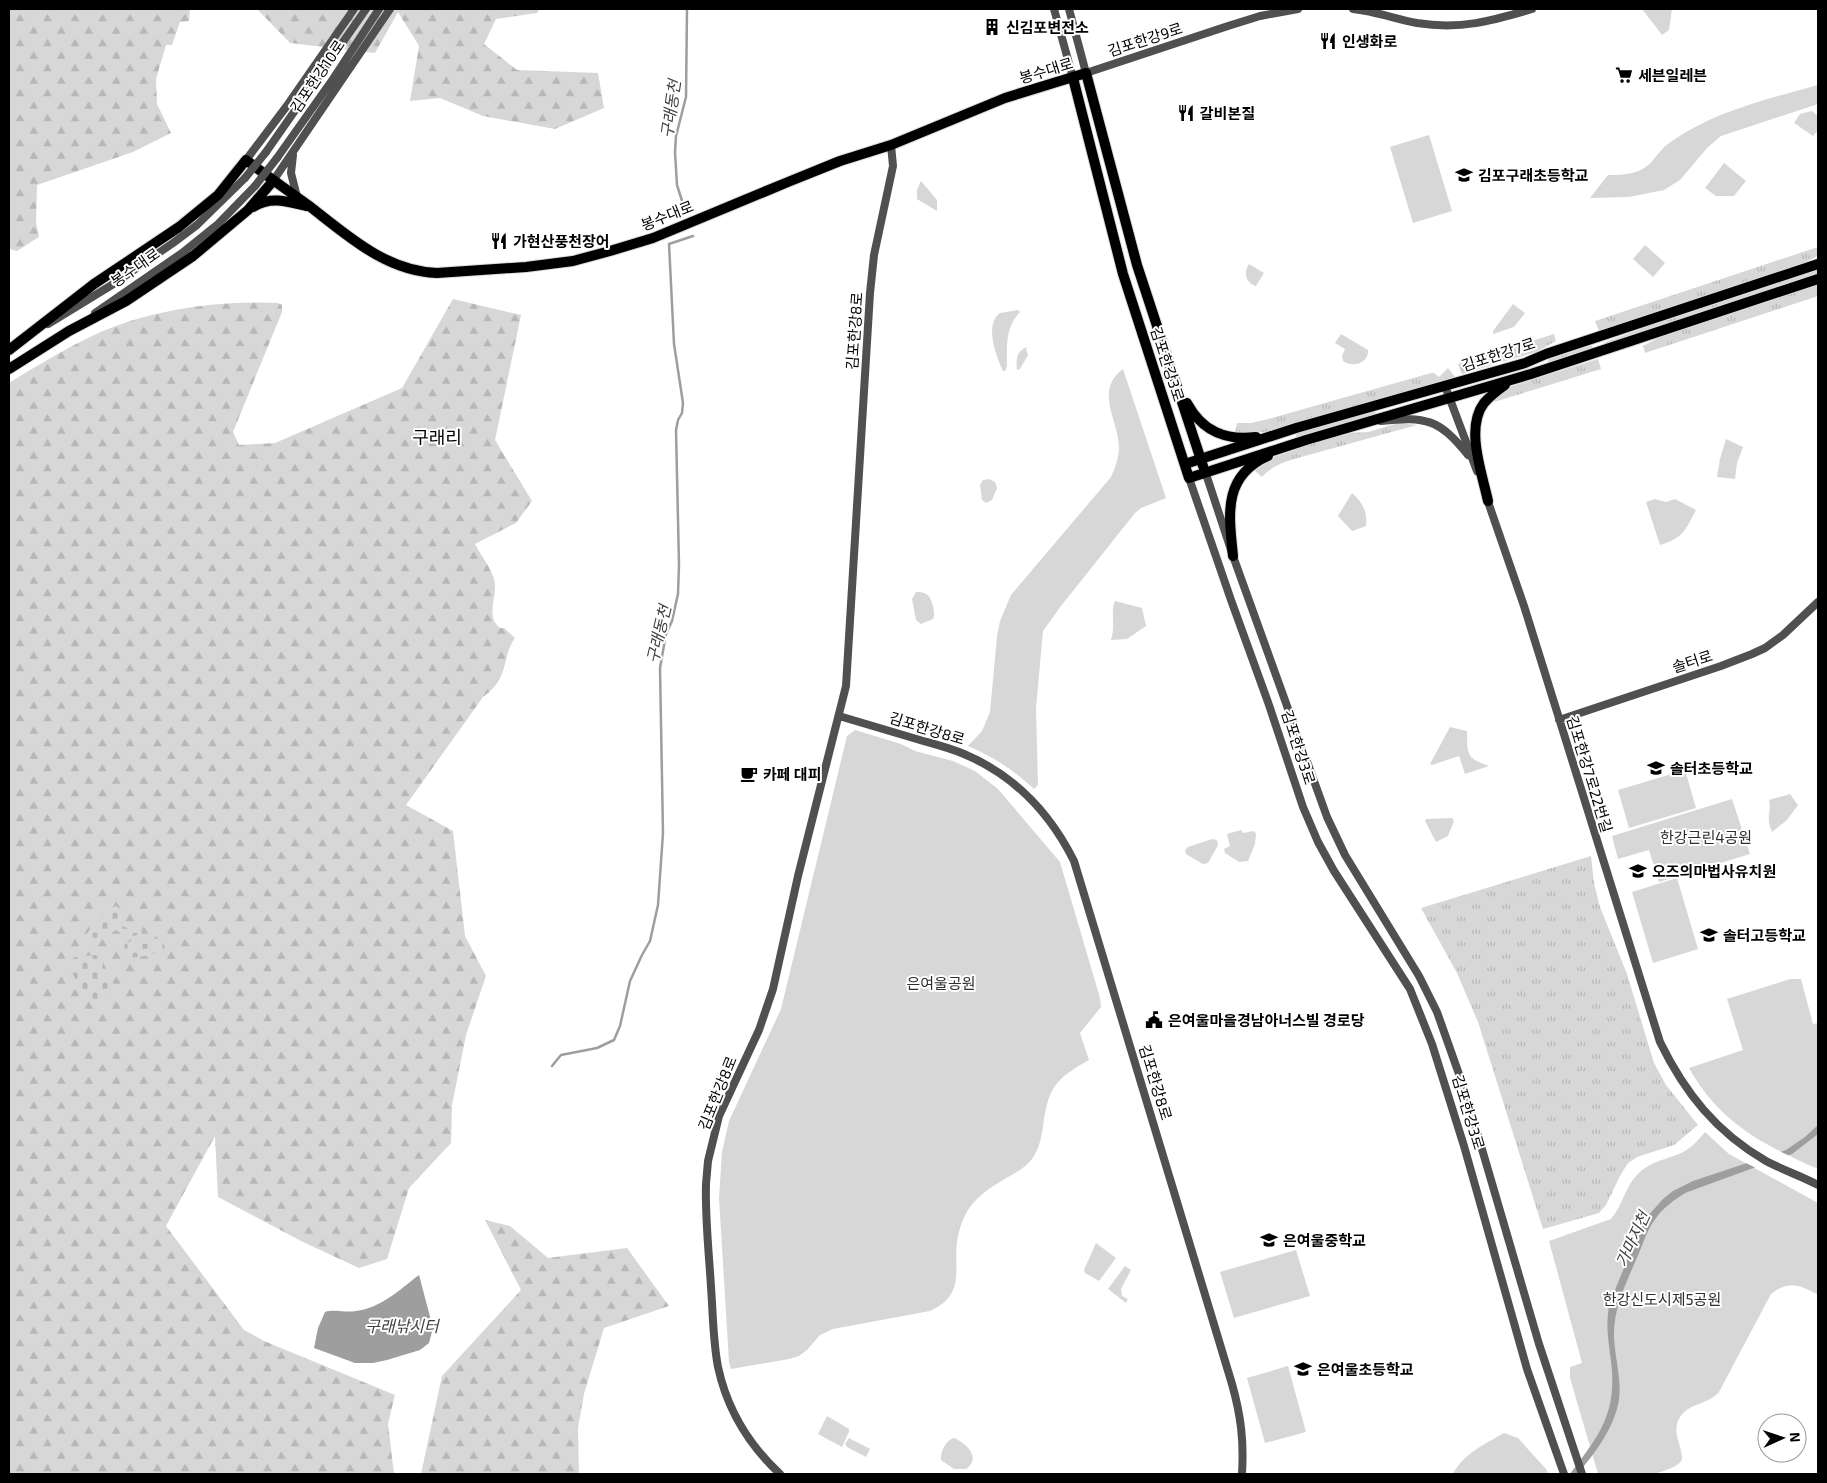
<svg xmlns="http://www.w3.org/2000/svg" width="1827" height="1483" viewBox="0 0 1827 1483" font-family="'Exo 2','Noto Sans KR',sans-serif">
<defs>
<pattern id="grass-tufts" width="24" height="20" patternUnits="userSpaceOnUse" patternTransform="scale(1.25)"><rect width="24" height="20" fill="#d7d7d7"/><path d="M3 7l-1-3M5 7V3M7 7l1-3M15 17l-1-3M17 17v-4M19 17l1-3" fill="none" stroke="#b7b7b7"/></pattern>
<pattern id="forest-firs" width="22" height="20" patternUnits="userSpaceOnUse" patternTransform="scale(1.25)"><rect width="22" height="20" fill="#d7d7d7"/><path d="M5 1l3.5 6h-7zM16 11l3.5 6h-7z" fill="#b7b7b7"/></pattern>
<pattern id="cemetery-stones" width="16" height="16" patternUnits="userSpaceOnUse" patternTransform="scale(1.25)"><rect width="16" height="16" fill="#d7d7d7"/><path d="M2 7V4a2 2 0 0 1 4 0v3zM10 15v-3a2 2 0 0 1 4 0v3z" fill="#b7b7b7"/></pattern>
</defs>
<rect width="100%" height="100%" fill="#fff"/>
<path fill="url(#grass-tufts)" d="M1818 247V256L1803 263 1599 331 1595 321Z
M1818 269V273L1606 344 1603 343 1670 318Z
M1818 284V296L1645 353 1643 346 1660 337Z
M1554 334 1556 341 1536 352 1462 374 1458 364Z
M1590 346H1592L1593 348 1548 363 1547 362 1549 359Z
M1598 359 1601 369 1494 402 1506 388Z
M1448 368 1455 377 1267 432 1235 433 1237 423H1251L1268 419 1431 373H1434L1439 377Z
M1374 410 1376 414 1296 437V433Z
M1398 423 1417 425 1294 459C1281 463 1271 467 1262 477L1254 470 1259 465 1268 459 1299 448 1348 433 1368 432Z
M1591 856 1594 883 1600 907 1627 974 1654 1063 1666 1085 1698 1125 1674 1145 1637 1157 1628 1163 1620 1176 1606 1205 1599 1213 1543 1229 1478 1022 1457 973 1421 908Z"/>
<path fill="url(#forest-firs)" d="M9 9H190L189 21 180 22 172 45H166L156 79 157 104 171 133 133 152 37 185 36 222 39 237 17 251 9 249Z
M257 9H540L537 13 496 19 484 44 517 70 598 73 604 108 555 129 483 116 440 98 410 101 419 46 398 12 375 53 290 43Z
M453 299 521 315 495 440 532 501 516 523 475 544C481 555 490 567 494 579 499 595 484 616 500 628H504L515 638C506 650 507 663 501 676 497 685 491 691 483 697L406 805 453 831 465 936 486 976 466 1035 452 1105 451 1143 409 1188 387 1259 359 1268 303 1242 218 1197 215 1136 166 1226 244 1330 264 1341 395 1395 388 1424 394 1474H9V383C36 366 63 350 92 336 147 310 217 300 278 303L282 305V312L233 432 239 445 275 443 402 388Z
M485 1220 510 1226 548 1258 627 1248 669 1306 604 1328 584 1394 578 1428 579 1474H421L442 1376 521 1290Z"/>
<path fill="url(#cemetery-stones)" d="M116 906 124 912 116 923 127 928 141 927 142 934 128 937 116 930 106 936 94 938 87 934C94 922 104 911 116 906Z
M157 936 162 939 165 948C159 954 137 958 128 958L124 945 131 941 146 944Z
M96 955 103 962 113 984 108 995 95 1001 79 995 76 981 69 965 74 957Z"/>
<path fill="#d7d7d7" d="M1642 9H1672L1669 30 1662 35Z
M1818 85V104L1721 136 1708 147 1680 180 1664 190 1629 197 1590 198 1608 175C1625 175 1642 174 1653 160 1659 153 1664 146 1672 141 1715 111 1768 99 1818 85Z
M1812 111 1818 116V130L1813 136 1794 123 1800 114Z
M1429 135 1452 211 1413 223 1390 147Z
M1724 163 1746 181 1734 196H1716L1705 188Z
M921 181 937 200V211L917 199V190Z
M1645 245 1665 263 1653 277 1633 259Z
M1249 264 1264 273 1256 286C1246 283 1243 273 1249 264Z
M1513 304 1525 313 1514 327 1493 334V331Z
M1018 310 1020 312C1005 327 1007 346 1007 366L1005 371H1003C996 356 984 325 1000 313Z
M1341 334 1368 350C1369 363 1353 368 1343 361L1342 356 1345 349 1335 343Z
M1028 347 1026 349 1028 355 1020 369 1017 370C1016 360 1016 350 1028 347Z
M1123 369 1166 498 1141 508 1135 513 1061 606 1043 631 1036 708 1038 785 1034 789C1014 770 993 757 968 746L982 731 990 712 997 636 1000 621 1011 595 1111 477C1115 468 1118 460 1119 450 1120 422 1093 391 1123 369Z
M1726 439 1743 447 1737 463 1735 479 1717 477 1720 459Z
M989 479 995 482 997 488 992 500 986 503 982 500 980 485 983 480Z
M1352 493C1362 501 1368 513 1366 526L1352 531 1338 516Z
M1655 499 1666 502 1675 499 1696 510C1685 531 1683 538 1660 545L1646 502Z
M916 592C918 592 922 592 924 593 932 595 936 613 933 619L921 624 916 620 912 599Z
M1115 601 1142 608 1146 626 1127 639 1111 640C1116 625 1110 612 1115 601Z
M1450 727 1467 731C1467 756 1467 758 1489 766L1465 774 1459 756 1432 765 1430 764Z
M855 730 901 744 915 751 953 761 975 771 998 789 1060 862 1100 998 1101 1007 1080 1033 1089 1060C1055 1079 1048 1088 1043 1127 1041 1139 1039 1149 1032 1159 1026 1167 1017 1172 1008 1177 983 1192 967 1202 959 1232 950 1263 970 1293 930 1311L833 1329 820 1335 807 1350 799 1356 789 1359 731 1369 729 1362 719 1198 722 1152 729 1121 781 1009 847 736Z
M1685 770 1696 808 1629 828 1618 790Z
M1790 794 1798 805 1787 820 1772 832C1765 817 1772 811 1769 800Z
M1732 799 1750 854 1659 882 1649 850 1618 859 1612 836Z
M1452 818 1454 821 1448 836 1436 842 1425 821 1426 819Z
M1241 830 1243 833 1254 831 1256 834 1255 844 1248 861 1239 862 1225 853 1224 849 1230 846 1227 834Z
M1212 839 1217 840 1218 845 1208 863 1203 864 1186 854 1185 850 1188 847Z
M1677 878 1698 949 1653 963 1632 892Z
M1790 979H1801L1813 1024 1818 1023V1169C1763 1145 1719 1122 1689 1068L1743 1050 1727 999Z
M1705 1132 1729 1154 1818 1203V1295C1800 1285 1789 1280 1771 1294L1719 1392C1708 1405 1687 1403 1679 1419 1672 1432 1681 1444 1682 1457 1684 1466 1659 1473 1652 1474 1634 1477 1615 1474 1598 1474L1570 1378V1367L1582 1363 1549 1241 1611 1219C1623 1205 1625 1186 1639 1173 1655 1158 1674 1159 1688 1149 1694 1145 1700 1138 1705 1132Z
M1096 1243 1116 1258 1099 1281 1085 1273 1084 1270Z
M1296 1250 1310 1296 1234 1318 1220 1272Z
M1125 1266 1131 1270 1121 1289 1122 1296 1128 1299 1126 1303 1108 1289Z
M1288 1366 1306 1432 1265 1443 1247 1378Z
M827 1416 849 1429V1432L842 1447 818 1434Z
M1504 1433 1518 1438 1546 1469 1548 1474H1453C1463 1454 1485 1444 1504 1433Z
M849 1438 870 1449 866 1457 847 1447 845 1444Z
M954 1438C966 1443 982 1458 966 1469H954L941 1460C940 1452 946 1440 954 1438Z"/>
<path fill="#9e9e9e" d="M1818 1125V1134L1792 1154 1685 1193C1674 1200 1663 1208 1656 1218 1648 1228 1644 1241 1639 1253 1628 1279 1613 1307 1614 1337 1615 1360 1623 1383 1618 1405 1611 1433 1595 1452 1578 1474H1570C1596 1439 1615 1418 1612 1371 1610 1346 1604 1328 1610 1302L1641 1227 1647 1217 1663 1199 1673 1191 1693 1181 1786 1150 1805 1137Z
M419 1275 433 1328 429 1343 420 1350 387 1360 373 1363H355L314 1348 318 1328 325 1312C334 1309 346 1313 356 1311 381 1308 399 1290 419 1275Z"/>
<path fill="#fff" d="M1777 1150 1792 1157 1758 1169 1744 1162Z"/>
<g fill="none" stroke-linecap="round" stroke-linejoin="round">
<path stroke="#9e9e9e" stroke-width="2.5" d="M685 210 677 185 675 152 676 136 686 97 687 9
M552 1066 561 1055 597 1048 614 1040 620 1026 630 981 642 955 650 941 658 905 663 833 660 668 666 634 672 621 678 594 679 565 676 430 678 420 682 413 683 403 674 344 669 244 693 236"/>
<g stroke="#dbdbdb" stroke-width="12">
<path id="major" d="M1073 78 1123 274 1189 478 1306 440 1531 374 1818 279
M253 207C270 196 287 201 306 206
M9 350 94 284 179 227 218 195 246 160C266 175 287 190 308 205 347 235 385 271 437 273L526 267 573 261 610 251 653 238 788 182 840 161 891 145 1005 98 1086 73 1137 265 1203 466
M9 369 69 331 126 301 193 256 248 210 273 181
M1187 403C1202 431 1225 441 1256 437
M1185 464 1296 428 1525 363 1546 354 1818 264
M1488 501C1482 473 1465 428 1484 403 1490 396 1498 390 1505 385
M1233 556C1229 516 1222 476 1268 456"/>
</g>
<path stroke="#505050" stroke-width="8" d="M1054 9 1073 78
M1069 9 1086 73 1228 26 1260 16 1298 9
M1353 9C1374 11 1396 19 1417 23 1460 30 1492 21 1532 9
M266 152 366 9
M293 155 291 173 297 197
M277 158 333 79 379 9
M246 160 286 107 354 9
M273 181 390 9
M95 313 182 253 218 224 255 186
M48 324 115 283 173 243 197 225 245 178
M1445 386 1477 471
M1381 421C1426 416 1439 419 1468 455
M1204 468 1233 556 1327 817 1345 855 1419 976 1437 1012 1465 1091 1539 1344 1582 1474
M1189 478 1231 600 1269 705 1303 807 1318 842 1334 871 1410 989 1432 1044 1464 1146 1527 1369 1564 1474
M1486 496 1524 606 1660 1042C1685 1093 1716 1132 1766 1161 1783 1170 1801 1176 1818 1185
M839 716C866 724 893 732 920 740 934 744 950 748 964 754 1014 775 1050 813 1074 861L1232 1384C1241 1416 1244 1441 1242 1474
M1559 720 1721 666 1752 654 1765 648 1783 635 1818 602
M780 1474C749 1445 727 1409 718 1367 713 1341 713 1314 711 1287 709 1253 705 1219 706 1184L708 1161 719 1116 759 1030 773 989 798 876 846 686 870 293 874 255 893 166 891 145"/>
<use href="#major" stroke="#000" stroke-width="10"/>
<path stroke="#505050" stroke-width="8" d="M245 178 266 152
M255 186 277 158"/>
</g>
<defs>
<g id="building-bare" transform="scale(1.35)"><path d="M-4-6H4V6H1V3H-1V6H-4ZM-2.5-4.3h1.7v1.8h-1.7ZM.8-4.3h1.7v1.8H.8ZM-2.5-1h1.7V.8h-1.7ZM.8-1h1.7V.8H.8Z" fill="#000" stroke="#fff" stroke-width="2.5" paint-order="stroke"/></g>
<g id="restaurant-bare" transform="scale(1.35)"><path d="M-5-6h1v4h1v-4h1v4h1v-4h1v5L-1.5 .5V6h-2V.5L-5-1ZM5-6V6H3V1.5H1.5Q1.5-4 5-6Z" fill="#000" stroke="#fff" stroke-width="2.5" paint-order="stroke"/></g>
<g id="supermarket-bare" transform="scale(1.35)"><path d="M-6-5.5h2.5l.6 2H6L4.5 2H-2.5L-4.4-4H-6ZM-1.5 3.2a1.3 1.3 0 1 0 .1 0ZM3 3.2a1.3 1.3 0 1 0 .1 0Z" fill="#000" stroke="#fff" stroke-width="2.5" paint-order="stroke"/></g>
<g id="school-bare" transform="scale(1.35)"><path d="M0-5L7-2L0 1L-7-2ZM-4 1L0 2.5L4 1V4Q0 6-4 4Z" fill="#000" stroke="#fff" stroke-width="2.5" paint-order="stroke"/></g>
<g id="cafe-bare" transform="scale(1.35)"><path d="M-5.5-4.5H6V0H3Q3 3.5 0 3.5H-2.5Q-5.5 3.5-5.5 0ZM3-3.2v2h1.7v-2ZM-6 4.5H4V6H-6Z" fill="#000" stroke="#fff" stroke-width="2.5" paint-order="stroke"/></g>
<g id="civic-bare" transform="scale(1.35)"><path d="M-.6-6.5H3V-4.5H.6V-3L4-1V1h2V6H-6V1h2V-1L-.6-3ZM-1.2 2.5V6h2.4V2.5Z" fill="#000" stroke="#fff" stroke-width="2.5" paint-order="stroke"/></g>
</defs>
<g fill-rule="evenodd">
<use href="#building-bare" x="992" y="27"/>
<use href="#restaurant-bare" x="1328" y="41"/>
<use href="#supermarket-bare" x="1624" y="75"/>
<use href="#restaurant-bare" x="1186" y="113"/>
<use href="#school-bare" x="1464" y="175"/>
<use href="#restaurant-bare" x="499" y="241"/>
<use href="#school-bare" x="1656" y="768"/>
<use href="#cafe-bare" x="749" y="774"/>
<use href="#school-bare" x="1638" y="871"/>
<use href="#school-bare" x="1709" y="935"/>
<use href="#civic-bare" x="1154" y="1020"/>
<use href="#school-bare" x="1269" y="1240"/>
<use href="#school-bare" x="1303" y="1369"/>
</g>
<g text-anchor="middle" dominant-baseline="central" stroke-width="4" stroke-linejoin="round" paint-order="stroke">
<g font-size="15" font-weight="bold" fill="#000" stroke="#fff" text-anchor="start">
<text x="1006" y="27">신김포변전소</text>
<text x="1342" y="41">인생화로</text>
<text x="1638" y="75">세븐일레븐</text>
<text x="1200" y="113">갈비본질</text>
<text x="1478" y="175">김포구래초등학교</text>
<text x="513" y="241">가현산풍천장어</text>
<text x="1670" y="768">솔터초등학교</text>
<text x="763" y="774">카페 대피</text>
<text x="1652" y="871">오즈의마법사유치원</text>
<text x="1723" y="935">솔터고등학교</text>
<text x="1168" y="1020">은여울마을경남아너스빌 경로당</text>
<text x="1283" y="1240">은여울중학교</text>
<text x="1317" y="1369">은여울초등학교</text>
</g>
<g font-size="15" fill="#000" stroke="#fff">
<text transform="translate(1145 39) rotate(-18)">김포한강9로</text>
<text transform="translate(1046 70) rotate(-17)">봉수대로</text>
<text transform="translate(317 76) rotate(-56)">김포한강10로</text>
<text transform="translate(667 215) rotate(-22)">봉수대로</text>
<text transform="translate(135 267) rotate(-35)">봉수대로</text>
<text transform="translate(854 331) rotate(-86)">김포한강8로</text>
<text transform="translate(1498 354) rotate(-18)">김포한강7로</text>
<text transform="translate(1168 364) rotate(72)">김포한강3로</text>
<text transform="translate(1692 661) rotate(-18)">솔터로</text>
<text transform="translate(927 728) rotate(17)">김포한강8로</text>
<text transform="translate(1299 747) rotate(72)">김포한강3로</text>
<text transform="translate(1590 774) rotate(73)">김포한강7로22번길</text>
<text transform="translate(1156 1082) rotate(73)">김포한강8로</text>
<text transform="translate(717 1093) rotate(-68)">김포한강8로</text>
<text transform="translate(1469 1112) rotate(73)">김포한강3로</text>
</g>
<g font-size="15" fill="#2e2e2e" stroke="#fff">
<text x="1706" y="837">한강근린4공원</text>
<text x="941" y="983">은여울공원</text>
<text x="1662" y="1299">한강신도시제5공원</text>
</g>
<g font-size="16" font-style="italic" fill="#3f3f3f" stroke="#fff">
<text transform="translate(670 109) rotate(-82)">구래동천</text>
<text transform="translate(658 634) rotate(-77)">구래동천</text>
<text transform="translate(1632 1239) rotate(-65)">가마지천</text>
<text x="402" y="1325">구래낚시터</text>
</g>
<g font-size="18" fill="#000" stroke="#fff">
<text x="437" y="437">구래리</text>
</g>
</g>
<rect width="1827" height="1483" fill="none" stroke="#000000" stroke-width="20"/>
<g transform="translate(1782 1438) rotate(87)"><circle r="24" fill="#ffffff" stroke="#999999"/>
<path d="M0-4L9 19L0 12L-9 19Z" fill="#000000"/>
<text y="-8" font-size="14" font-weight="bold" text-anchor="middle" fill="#000000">N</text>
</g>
</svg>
